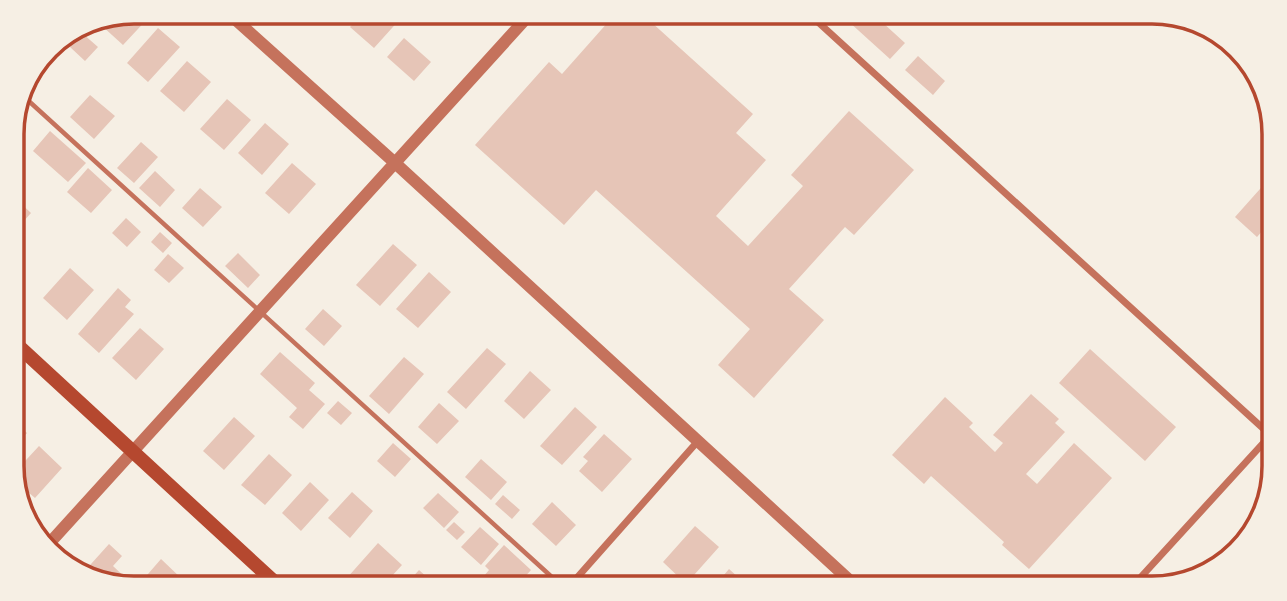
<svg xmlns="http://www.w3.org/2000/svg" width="1287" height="601" viewBox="0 0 1287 601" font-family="Overpass,sans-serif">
<rect width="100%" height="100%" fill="#f6efe4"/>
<path fill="#e6c5b7" d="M135 12H147L151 15 123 45 101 25Z
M364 12H395L401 18 374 48 350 27Z
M617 12H640L753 114 736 133 766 160 716 216 748 246 803 186 791 175 849 111 914 170 854 235 845 227 789 289 824 320 754 398 718 365 750 329 596 190 564 225 475 145 549 62 562 74Z
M856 12H871L905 43 890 59 848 21Z
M158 28 180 47 148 82 127 63Z
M82 33 98 47 85 61 70 47Z
M404 38 431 62 414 81 387 57Z
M64 39 32 75 30 73 54 43Z
M918 56 945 81 933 95 905 70Z
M187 61 211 82 184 112 160 91Z
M90 95 115 116 94 139 70 117Z
M227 99 251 120 224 150 200 129Z
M265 123 289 144 262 175 238 153Z
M50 131 86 163 68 182 33 151Z
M141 142 158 157 134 183 117 168Z
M292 163 316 184 289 214 265 193Z
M88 168 112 190 91 213 67 192Z
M155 171 175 190 160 207 139 188Z
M1268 180 1272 183 1271 221 1257 237 1235 217Z
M200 188 222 207 203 227 182 208Z
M13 196 31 213 13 233Z
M126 218 141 232 127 247 112 233Z
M160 232 172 243 163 253 151 242Z
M393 244 417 265 380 306 356 285Z
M238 253 260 275 248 288 225 266Z
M168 254 184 268 169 283 154 270Z
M70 268 94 290 67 320 43 298Z
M429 272 451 292 418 328 396 309Z
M118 288 131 300 125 307 134 314 99 353 78 334Z
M323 309 342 326 324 346 305 329Z
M140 328 164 349 136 380 112 358Z
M487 348 506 364 466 409 447 392Z
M1090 349 1176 427 1145 461 1059 383Z
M280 352 315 383 309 390 325 404 303 429 289 417 297 408 260 374Z
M404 357 424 374 389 414 369 396Z
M530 371 551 390 524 419 504 401Z
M1031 394 1059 419 1055 423 1065 432 1026 474 1037 484 1074 443 1112 478 1029 569 1002 545 1004 542 931 476 924 484 892 455 945 397 973 423 969 427 995 452 1003 443 993 435Z
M338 401 352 413 341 425 327 413Z
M439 403 459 421 437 444 418 427Z
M575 407 597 427 562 465 540 446Z
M234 417 255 436 224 470 203 451Z
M14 421 27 433 14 448Z
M604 434 632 459 602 492 579 471 588 461 583 457Z
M393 443 411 459 395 477 377 461Z
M39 446 62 468 35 498 14 480V473Z
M269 454 292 475 265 505 241 485Z
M481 459 507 482 491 500 465 477Z
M310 482 329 500 301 531 282 513Z
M352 492 373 511 350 538 328 518Z
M438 493 459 512 444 528 423 508Z
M503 495 520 510 512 519 495 504Z
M552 502 576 525 556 546 532 524Z
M1258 514 1262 517 1229 558 1223 553Z
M454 522 465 532 457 540 446 530Z
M695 526 719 547 686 584 663 562Z
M480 527 499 544 481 565 461 547Z
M378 543 402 565 380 589H356L346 579Z
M109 544 122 556 113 566 131 583 127 587 88 579 82 574Z
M504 545 531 570 514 589H473L489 570 485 566Z
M161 559 182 579 173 589H135Z
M729 569 749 587 748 589H712Z
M419 570 440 589H402Z"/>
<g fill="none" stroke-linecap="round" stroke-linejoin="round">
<path stroke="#c5725c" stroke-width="4.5" d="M21 94 565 589
M1139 578 1150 589"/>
<path stroke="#c5725c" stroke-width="7" d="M807 12 1267 432
M567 589 698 441
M1130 589 1267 439"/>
<path stroke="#c5725c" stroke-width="12" d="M227 12 394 162 859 589
M46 547 532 12"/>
<path stroke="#b5482f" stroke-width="14" d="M14 342 282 589"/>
</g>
<path d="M0 0H1287V601H0ZM134 24H1152A110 110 0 0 1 1262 134V466A110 110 0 0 1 1152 576H134A110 110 0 0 1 24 466V134A110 110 0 0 1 134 24Z" fill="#f6efe4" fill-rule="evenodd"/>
<path fill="none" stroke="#b5482f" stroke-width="3.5" d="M134 24H1152A110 110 0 0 1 1262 134V466A110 110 0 0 1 1152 576H134A110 110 0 0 1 24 466V134A110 110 0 0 1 134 24Z"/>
</svg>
